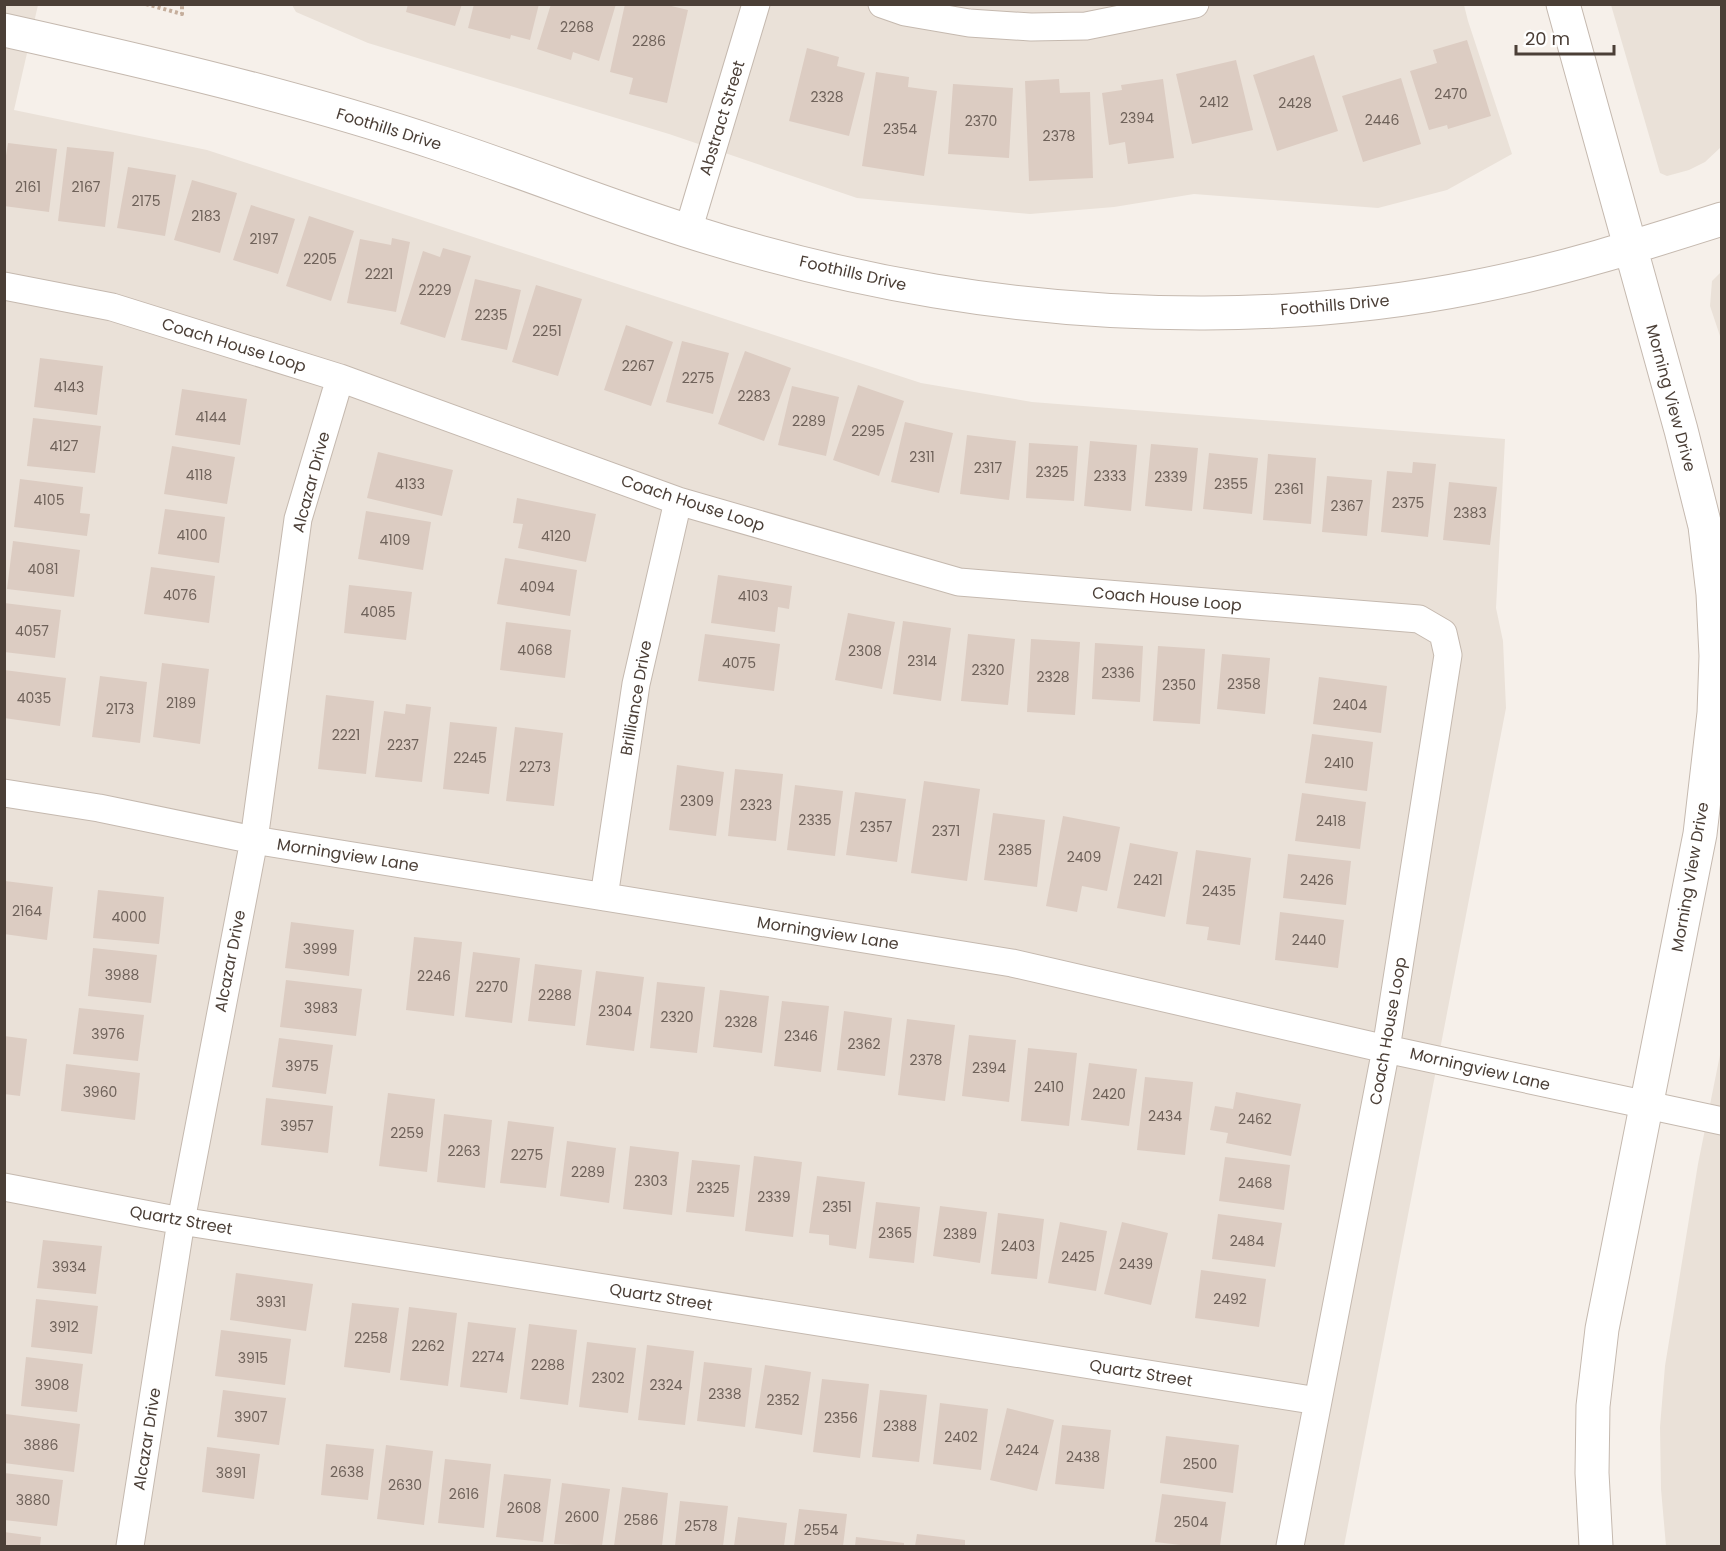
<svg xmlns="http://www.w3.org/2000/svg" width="1726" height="1551" viewBox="0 0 1726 1551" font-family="Poppins,sans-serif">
<rect width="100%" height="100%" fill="#f6f0ea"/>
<path fill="#eae1d8" d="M5 5H38L14 110 207 150 921 383 1032 402 1505 439 1496 608 1503 641 1506 708 1344 1546H5Z
M292 5H1464L1468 21 1512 154 1447 190 1378 208 1194 194 1114 207 1030 214 857 198 669 134 368 43 296 12Z
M1611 5H1721V147L1705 162 1689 170 1667 176 1660 173Z
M1721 272V339L1710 306 1712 281Z
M1721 1050V1546H1666L1661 1489 1660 1427 1665 1366 1698 1164Z"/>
<path fill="#dcccc2" d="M408 4H462L455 26 406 12Z
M474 4H539L530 40 511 35 510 39 468 28Z
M551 4H616L599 61 573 52 571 60 537 49Z
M625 4H663L688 10 667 103 629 94 633 78 610 72Z
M1467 40 1491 116 1448 129 1447 125 1429 130 1410 71 1437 63 1433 50Z
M807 48 839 57 837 66 865 73 849 136 789 121Z
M1314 55 1338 131 1277 151 1253 75Z
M1236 60 1253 130 1192 144 1176 74Z
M876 72 909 77 908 87 937 91 924 176 862 166Z
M1401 78 1421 144 1363 162 1342 96Z
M1059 79 1060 93 1090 92 1093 178 1029 181 1025 81Z
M1163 79 1174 158 1128 164 1125 142 1109 145 1102 93 1122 90 1121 85Z
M953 84 1013 88 1009 158 948 154Z
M8 143 57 149 49 212 4 206V168Z
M67 147 114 152 105 227 58 221Z
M128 167 176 175 165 236 117 228Z
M192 180 237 193 220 253 174 240Z
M251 205 295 219 278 274 233 260Z
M309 216 354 231 331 301 286 286Z
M392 238 410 242 396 312 347 303 360 239 391 245Z
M443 248 471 256 445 338 400 324 423 251 440 257Z
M475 279 521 290 507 350 461 340Z
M536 285 582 299 558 376 512 362Z
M626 325 673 342 651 406 604 390Z
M682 341 729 353 713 414 666 402Z
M745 351 791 368 764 441 718 424Z
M40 358 103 366 97 415 34 407Z
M858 385 904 401 879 476 833 460Z
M792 386 839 397 826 456 778 445Z
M182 389 247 399 240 445 175 435Z
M33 418 101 426 95 473 27 466Z
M905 422 953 433 939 493 891 482Z
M967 435 1016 441 1009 500 960 494Z
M1090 441 1137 445 1131 511 1084 506Z
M1029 443 1078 446 1074 501 1026 498Z
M1151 444 1198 448 1192 511 1145 506Z
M172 446 235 457 227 504 164 494Z
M378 452 453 470 442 516 367 498Z
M1209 453 1258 458 1252 514 1203 509Z
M1268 454 1316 458 1311 524 1263 520Z
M1413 462 1436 464 1428 537 1381 532 1387 471 1412 473Z
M1327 476 1372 480 1367 536 1322 532Z
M20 479 83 487 80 513 90 514 87 536 14 527Z
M1449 482 1497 487 1490 545 1443 540Z
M517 498 596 514 586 562 518 548 523 524 513 523Z
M165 509 225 517 219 563 158 554Z
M366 511 431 522 423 570 358 559Z
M13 541 80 550 74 597 7 589Z
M505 558 577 570 570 616 497 604Z
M151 567 215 576 209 623 144 614Z
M718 575 792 586 789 609 778 607 775 632 711 623Z
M349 585 412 592 406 640 344 633Z
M4 603 61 610 55 658 4 652Z
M848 613 895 622 882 689 835 680Z
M903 621 951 628 941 701 893 694Z
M506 622 571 630 565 678 500 670Z
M705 634 780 644 774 691 698 681Z
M968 634 1015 639 1008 705 961 701Z
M1031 639 1080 642 1075 715 1027 712Z
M1095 643 1143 646 1140 702 1092 699Z
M1158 646 1205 649 1200 724 1153 721Z
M1222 654 1270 658 1265 714 1217 709Z
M162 663 209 669 200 744 153 737Z
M4 670 66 678 60 726 4 718Z
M100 676 147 682 140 743 92 737Z
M1319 677 1387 686 1381 733 1313 724Z
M326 695 374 701 366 774 318 769Z
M406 704 431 707 422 782 375 777 384 711 405 714Z
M450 722 497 727 489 794 443 789Z
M515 727 563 733 554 806 506 801Z
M1312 734 1373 742 1367 791 1305 783Z
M677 765 724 772 716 836 669 830Z
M735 769 783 774 776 841 728 836Z
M924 781 980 789 967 881 911 873Z
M795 785 843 791 835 856 787 850Z
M855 792 906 799 897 862 846 855Z
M1302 793 1366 802 1360 849 1295 841Z
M993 813 1045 820 1037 887 984 880Z
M1063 816 1120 827 1107 891 1082 886 1077 912 1046 906Z
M1130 843 1178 852 1165 917 1117 908Z
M1196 850 1251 858 1240 945 1207 940 1209 927 1186 924Z
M1288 854 1351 861 1346 905 1283 898Z
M5 881 53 887 47 940 4 934Z
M98 890 164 897 159 944 93 938Z
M1280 912 1344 920 1338 968 1275 960Z
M291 922 354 930 349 976 285 968Z
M414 937 462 942 454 1016 406 1010Z
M93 948 157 955 151 1003 88 996Z
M473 952 520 958 512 1023 465 1017Z
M535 964 582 970 575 1026 528 1021Z
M596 971 644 977 634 1051 586 1045Z
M286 980 362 989 356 1036 280 1027Z
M657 982 705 987 697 1053 650 1048Z
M720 990 769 996 762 1053 713 1047Z
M782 1001 829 1006 821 1072 774 1066Z
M79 1008 144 1015 138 1061 73 1054Z
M844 1011 892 1018 885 1076 837 1070Z
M907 1019 955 1025 945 1101 898 1095Z
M969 1035 1016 1040 1009 1102 962 1096Z
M4 1036 27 1039 20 1096 4 1094Z
M279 1038 333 1045 326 1094 272 1087Z
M1028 1048 1077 1053 1069 1126 1021 1121Z
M1089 1063 1137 1069 1129 1126 1081 1120Z
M66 1064 140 1073 135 1120 61 1111Z
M1145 1077 1193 1082 1185 1155 1137 1150Z
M1236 1092 1301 1104 1291 1156 1226 1143 1228 1133 1210 1130 1215 1106 1233 1109Z
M388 1093 435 1099 427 1172 379 1166Z
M266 1098 333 1106 328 1153 261 1145Z
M444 1114 492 1120 485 1188 437 1182Z
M508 1121 554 1127 546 1188 500 1183Z
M567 1141 616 1148 609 1203 560 1196Z
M630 1146 679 1152 672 1215 623 1209Z
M754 1156 802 1162 793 1237 745 1231Z
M1225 1157 1290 1165 1284 1210 1219 1201Z
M692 1160 740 1165 734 1217 686 1212Z
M817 1176 865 1182 856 1249 829 1245V1235L809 1233Z
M876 1202 920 1207 914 1263 869 1258Z
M940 1206 987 1212 980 1263 933 1256Z
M998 1213 1044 1219 1037 1279 991 1274Z
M1218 1214 1282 1223 1275 1267 1212 1259Z
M1060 1222 1107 1231 1096 1291 1048 1283Z
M1122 1222 1168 1233 1151 1305 1104 1294Z
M43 1240 102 1246 96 1294 37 1288Z
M1201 1270 1266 1279 1259 1327 1195 1318Z
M236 1273 313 1284 306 1331 230 1320Z
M36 1299 98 1306 92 1354 31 1347Z
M352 1303 399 1308 390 1373 344 1367Z
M409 1307 457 1313 448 1386 400 1380Z
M468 1322 516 1328 507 1393 460 1387Z
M529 1324 577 1330 568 1405 520 1399Z
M221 1330 291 1339 285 1385 215 1376Z
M587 1342 636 1348 628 1413 579 1407Z
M647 1345 694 1351 685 1425 638 1420Z
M26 1357 83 1364 77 1412 21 1406Z
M704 1362 752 1368 745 1427 697 1421Z
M765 1365 811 1372 802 1435 755 1428Z
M822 1379 869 1384 860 1458 813 1452Z
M223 1390 286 1398 279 1445 217 1437Z
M880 1390 927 1395 919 1462 872 1457Z
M940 1403 988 1409 981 1470 933 1464Z
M1007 1408 1054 1420 1037 1491 990 1480Z
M6 1414 80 1424 74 1472 4 1463Z
M1062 1425 1111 1430 1104 1489 1055 1484Z
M1166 1436 1239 1445 1233 1493 1160 1483Z
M326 1444 374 1449 368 1500 321 1495Z
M386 1445 433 1451 424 1525 377 1519Z
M207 1447 260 1454 254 1499 202 1492Z
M445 1459 491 1464 484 1528 438 1523Z
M4 1473 63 1480 57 1526 4 1520Z
M504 1474 551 1479 543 1542 496 1537Z
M562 1483 610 1489 602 1546 554 1544Z
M622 1487 668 1493 662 1546H614Z
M1162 1494 1226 1502 1220 1546H1189L1155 1542Z
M680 1501 728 1506 723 1546H675Z
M799 1509 847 1514 843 1546H794Z
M738 1517 787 1523 784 1546H734Z
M4 1532 41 1537 40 1546H4Z
M917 1534 965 1540V1546H915Z
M856 1537 904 1543V1546H855Z"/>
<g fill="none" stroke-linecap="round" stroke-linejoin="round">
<g stroke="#c5b9af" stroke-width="29">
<path id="minor" d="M882 4 905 12 969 23 1031 27 1086 26 1195 4
M688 231 756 4
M4 286 112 307 340 378 678 501 959 582 1419 619 1443 633 1448 655 1386 1049 1290 1546
M4 793 99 808 254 840 1012 963 1386 1049 1722 1121
M604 897 636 684 678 501
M4 1187 181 1221 1318 1401
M130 1546 181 1221 254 840 298 519 340 378"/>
</g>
<g stroke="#c5b9af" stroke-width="35">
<path id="tertiary" d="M1563 4 1681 430 1705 526 1713 594 1716 656 1714 713 1700 834 1602 1329 1593 1406 1592 1473 1596 1546
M4 30C152 63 299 97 442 145 524 172 603 204 685 230 766 256 851 277 935 291 1110 320 1299 322 1474 287 1558 271 1640 245 1722 219"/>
</g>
<path stroke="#c5ae9c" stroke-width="4" stroke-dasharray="3 3" stroke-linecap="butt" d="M146 4 182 14V4"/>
<use href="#minor" stroke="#fff" stroke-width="27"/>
<use href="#tertiary" stroke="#fff" stroke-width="33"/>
</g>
<g text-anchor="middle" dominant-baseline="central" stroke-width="4.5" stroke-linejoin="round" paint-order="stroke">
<g font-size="14" fill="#6f625a">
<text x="577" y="27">2268</text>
<text x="649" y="41">2286</text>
<text x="1451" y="94">2470</text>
<text x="827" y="97">2328</text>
<text x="1214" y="102">2412</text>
<text x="1295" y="103">2428</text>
<text x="1137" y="118">2394</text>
<text x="1382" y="120">2446</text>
<text x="981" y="121">2370</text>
<text x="900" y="129">2354</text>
<text x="1059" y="136">2378</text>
<text x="28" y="187">2161</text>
<text x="86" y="187">2167</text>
<text x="146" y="201">2175</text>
<text x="206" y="216">2183</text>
<text x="264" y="239">2197</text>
<text x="320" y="259">2205</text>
<text x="379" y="274">2221</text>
<text x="435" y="290">2229</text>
<text x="491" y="315">2235</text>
<text x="547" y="331">2251</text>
<text x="638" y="366">2267</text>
<text x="698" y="378">2275</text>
<text x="69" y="387">4143</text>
<text x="754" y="396">2283</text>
<text x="211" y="417">4144</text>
<text x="809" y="421">2289</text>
<text x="868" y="431">2295</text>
<text x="64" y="446">4127</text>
<text x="922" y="457">2311</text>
<text x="988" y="468">2317</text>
<text x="1052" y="472">2325</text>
<text x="199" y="475">4118</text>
<text x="1110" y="476">2333</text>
<text x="1171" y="477">2339</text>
<text x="410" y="484">4133</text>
<text x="1231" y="484">2355</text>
<text x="1289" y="489">2361</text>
<text x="49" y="500">4105</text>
<text x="1408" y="503">2375</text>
<text x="1347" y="506">2367</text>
<text x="1470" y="513">2383</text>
<text x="192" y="535">4100</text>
<text x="556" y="536">4120</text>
<text x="395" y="540">4109</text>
<text x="43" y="569">4081</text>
<text x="537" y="587">4094</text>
<text x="180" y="595">4076</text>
<text x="753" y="596">4103</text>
<text x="378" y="612">4085</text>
<text x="32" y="631">4057</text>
<text x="535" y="650">4068</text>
<text x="865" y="651">2308</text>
<text x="922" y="661">2314</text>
<text x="739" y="663">4075</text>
<text x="988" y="670">2320</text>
<text x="1118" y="673">2336</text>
<text x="1053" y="677">2328</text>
<text x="1244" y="684">2358</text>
<text x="1179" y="685">2350</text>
<text x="34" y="698">4035</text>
<text x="181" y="703">2189</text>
<text x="1350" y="705">2404</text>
<text x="120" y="709">2173</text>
<text x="346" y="735">2221</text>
<text x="403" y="745">2237</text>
<text x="470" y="758">2245</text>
<text x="1339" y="763">2410</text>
<text x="535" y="767">2273</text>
<text x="697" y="801">2309</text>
<text x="756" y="805">2323</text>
<text x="815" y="820">2335</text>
<text x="1331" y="821">2418</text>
<text x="876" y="827">2357</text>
<text x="946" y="831">2371</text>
<text x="1015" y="850">2385</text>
<text x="1084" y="857">2409</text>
<text x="1148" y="880">2421</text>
<text x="1317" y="880">2426</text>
<text x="1219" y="891">2435</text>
<text x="27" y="911">2164</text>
<text x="129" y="917">4000</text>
<text x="1309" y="940">2440</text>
<text x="320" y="949">3999</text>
<text x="122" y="975">3988</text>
<text x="434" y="976">2246</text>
<text x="492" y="987">2270</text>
<text x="555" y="995">2288</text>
<text x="321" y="1008">3983</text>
<text x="615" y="1011">2304</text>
<text x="677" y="1017">2320</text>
<text x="741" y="1022">2328</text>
<text x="108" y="1034">3976</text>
<text x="801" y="1036">2346</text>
<text x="864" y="1044">2362</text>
<text x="926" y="1060">2378</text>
<text x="302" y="1066">3975</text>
<text x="989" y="1068">2394</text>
<text x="1049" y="1087">2410</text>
<text x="100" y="1092">3960</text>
<text x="1109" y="1094">2420</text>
<text x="1165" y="1116">2434</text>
<text x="1255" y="1119">2462</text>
<text x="297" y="1126">3957</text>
<text x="407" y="1133">2259</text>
<text x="464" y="1151">2263</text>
<text x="527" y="1155">2275</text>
<text x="588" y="1172">2289</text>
<text x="651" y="1181">2303</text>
<text x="1255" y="1183">2468</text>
<text x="713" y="1188">2325</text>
<text x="774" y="1197">2339</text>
<text x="837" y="1207">2351</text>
<text x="895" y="1233">2365</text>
<text x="960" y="1234">2389</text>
<text x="1247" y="1241">2484</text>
<text x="1018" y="1246">2403</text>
<text x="1078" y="1257">2425</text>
<text x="1136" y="1264">2439</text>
<text x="69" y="1267">3934</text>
<text x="1230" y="1299">2492</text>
<text x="271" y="1302">3931</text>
<text x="64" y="1327">3912</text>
<text x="371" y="1338">2258</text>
<text x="428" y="1346">2262</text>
<text x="488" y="1357">2274</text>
<text x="253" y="1358">3915</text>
<text x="548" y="1365">2288</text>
<text x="608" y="1378">2302</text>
<text x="52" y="1385">3908</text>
<text x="666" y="1385">2324</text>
<text x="725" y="1394">2338</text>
<text x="783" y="1400">2352</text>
<text x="251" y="1417">3907</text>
<text x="841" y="1418">2356</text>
<text x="900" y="1426">2388</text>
<text x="961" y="1437">2402</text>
<text x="41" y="1445">3886</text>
<text x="1022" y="1450">2424</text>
<text x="1083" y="1457">2438</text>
<text x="1200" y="1464">2500</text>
<text x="347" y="1472">2638</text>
<text x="231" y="1473">3891</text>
<text x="405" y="1485">2630</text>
<text x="464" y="1494">2616</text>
<text x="33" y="1500">3880</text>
<text x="524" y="1508">2608</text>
<text x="582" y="1517">2600</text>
<text x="641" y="1520">2586</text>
<text x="1191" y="1522">2504</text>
<text x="701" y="1526">2578</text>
<text x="821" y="1530">2554</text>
</g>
<g font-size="16" fill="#4b3f37" stroke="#fff">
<text transform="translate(722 118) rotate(-73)">Abstract Street</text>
<text transform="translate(389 129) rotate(17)">Foothills Drive</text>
<text transform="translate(853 273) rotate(13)">Foothills Drive</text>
<text transform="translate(1335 305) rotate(-5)">Foothills Drive</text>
<text transform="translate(234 345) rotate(17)">Coach House Loop</text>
<text transform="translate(1671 398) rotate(75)">Morning View Drive</text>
<text transform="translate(311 482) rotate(-75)">Alcazar Drive</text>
<text transform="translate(693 503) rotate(18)">Coach House Loop</text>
<text transform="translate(1167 599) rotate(5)">Coach House Loop</text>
<text transform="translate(636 698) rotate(-80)">Brilliance Drive</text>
<text transform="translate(348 855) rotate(9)">Morningview Lane</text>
<text transform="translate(1690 877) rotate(-80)">Morning View Drive</text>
<text transform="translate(828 933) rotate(9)">Morningview Lane</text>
<text transform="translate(230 961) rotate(-79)">Alcazar Drive</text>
<text transform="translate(1388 1031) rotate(-80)">Coach House Loop</text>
<text transform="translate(1480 1069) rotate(13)">Morningview Lane</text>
<text transform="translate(181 1220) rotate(10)">Quartz Street</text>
<text transform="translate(661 1297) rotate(9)">Quartz Street</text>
<text transform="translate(1141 1373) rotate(9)">Quartz Street</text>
<text transform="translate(147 1439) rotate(-81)">Alcazar Drive</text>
</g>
</g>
<rect width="1726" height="1551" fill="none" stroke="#4b3f37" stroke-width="12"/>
<path d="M1516 45v9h98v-9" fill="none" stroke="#4b3f37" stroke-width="3"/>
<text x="1525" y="45" font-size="18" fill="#4b3f37" stroke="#ffffff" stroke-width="4.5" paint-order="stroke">20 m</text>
</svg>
